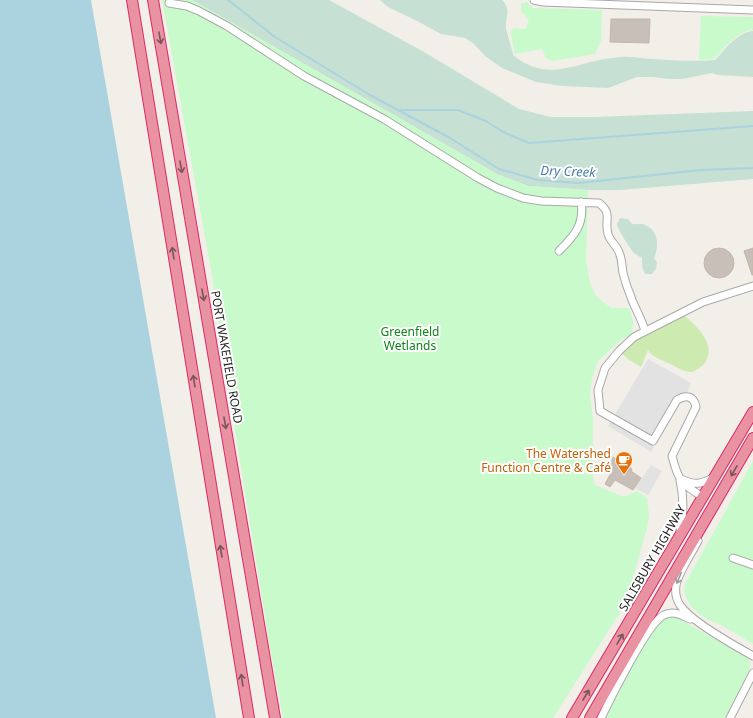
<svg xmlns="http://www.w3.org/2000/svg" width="753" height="718" viewBox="0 0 753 718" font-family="'Noto Sans',sans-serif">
<rect width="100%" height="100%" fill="#f2efe9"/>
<path fill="#cdebb0" d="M681 313C695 324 719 345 704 364 701 367 696 371 691 372 684 372 675 366 668 363 661 360 651 356 648 350L641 367 628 359 619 351 634 337Z"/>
<path fill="#c6e0d4" d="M192 0H329L424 52 519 109 551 117H594L753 111V179L620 190H588L528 186 497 174Z
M380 0H502C512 11 505 16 506 28 507 33 512 51 514 56 551 85 581 59 620 57 630 56 640 58 650 59 672 60 693 62 715 60 726 49 736 33 753 31V77L718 75 712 73 682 79H668L653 77H637L608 88 562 86 536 82 502 68 485 56 473 43 465 38 441 34 419 22 388 7Z
M620 218 628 219 632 224C636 225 641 223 645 225 659 230 659 247 654 258L657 262 656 269 652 274H645L642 267V258C639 256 636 255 634 253 629 247 618 230 617 224Z"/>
<path fill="#c8facc" d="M162 0H192L497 174 528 186 588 190 586 260 590 283 596 296 611 308H629L633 321 632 335 622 339 598 361 592 378 590 395 593 419V478L595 485 624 497 637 491 647 498 649 515 648 524 626 603 553 718H283L270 648 228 386 212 275Z
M527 2 533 8 602 10 601 41 595 54 552 61 546 58 542 49 515 54 510 30H513V28L525 29 529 21 521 11V4Z
M701 16 753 17V30C736 32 726 47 714 59L699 60Z
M753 461V644C742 637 732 631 721 625 717 623 713 622 709 620 696 613 681 600 685 584Z
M671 617 678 618 749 659 751 666 725 718H603L646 638 659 622Z"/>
<path fill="#e2e2e2" d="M648 359 691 383 687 393 675 397 651 437 654 446 651 452 608 426Z
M651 465 662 471 648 495 635 488Z"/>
<path fill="#aad3df" d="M0 0H91L216 718H0Z"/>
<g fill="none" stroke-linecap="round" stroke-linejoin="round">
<path stroke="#aad3df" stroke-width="2" d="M228 0 275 37 370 95 450 138 499 169 538 180 578 183 701 170 753 168
M400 110H458L486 121 503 132 529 143 753 126"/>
</g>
<path fill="#c7bfb8" stroke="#c4b6ab" d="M611 19H650L649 43 610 42Z
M704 263a15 15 0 1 1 30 0a15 15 0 1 1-30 0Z
M753 248V275H752L744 251Z
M611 457 612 458 613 457 619 461 622 457 628 460 626 464 632 469 631 471 641 478 633 490 615 480 610 487 605 484 611 473 607 470V468L605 467Z"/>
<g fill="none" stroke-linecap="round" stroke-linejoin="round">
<g stroke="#a9a9a9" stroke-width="9">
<path id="minor" d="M534 0 543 2 753 10
M169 3 187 6 199 11 227 26 304 76 384 119 478 178 497 188 523 198 541 201 599 203C613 214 604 220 608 234 610 242 618 246 620 255 622 261 622 267 623 273 625 281 628 290 631 297 635 309 642 319 645 331
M559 251C573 237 585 225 581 202
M681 479C696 486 701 484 715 477
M680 480C684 498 684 514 680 531
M703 497C681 484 678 480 672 456L696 407C694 396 686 394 677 400L653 441 600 411 598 390 605 368 619 351 634 337 703 302 753 286
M698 541C692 553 679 571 676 585 675 592 676 599 680 605 690 621 735 646 753 656
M733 558 753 565
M601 718C610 699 648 622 664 615 673 610 681 615 690 619
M730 718 753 673"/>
</g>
<g stroke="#dc2a67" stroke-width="12">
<path id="highway" d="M132 0 249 718
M153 0 275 718
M572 718 753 412
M590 718 753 438"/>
</g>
<use href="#minor" stroke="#fff" stroke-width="7"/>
<use href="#highway" stroke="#e892a2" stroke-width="10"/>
</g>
<defs><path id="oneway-shaft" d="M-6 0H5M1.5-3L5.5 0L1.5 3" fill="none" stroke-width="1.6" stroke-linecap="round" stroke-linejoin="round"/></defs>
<g stroke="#7b545c">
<use href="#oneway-shaft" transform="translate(160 38) rotate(80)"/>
<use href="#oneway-shaft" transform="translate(181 167) rotate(80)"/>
<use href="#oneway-shaft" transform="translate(173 253) rotate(-99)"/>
<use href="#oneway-shaft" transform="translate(203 295) rotate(80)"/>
<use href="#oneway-shaft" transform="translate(194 381) rotate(-99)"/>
<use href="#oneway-shaft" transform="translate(225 423) rotate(80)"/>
<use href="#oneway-shaft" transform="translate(734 471) rotate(120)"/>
<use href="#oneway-shaft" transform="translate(221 551) rotate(-99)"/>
<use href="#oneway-shaft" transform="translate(620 639) rotate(-60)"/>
<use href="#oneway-shaft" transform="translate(242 680) rotate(-99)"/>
<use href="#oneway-shaft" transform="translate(586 695) rotate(-59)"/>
</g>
<use stroke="#9c9c9c" href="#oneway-shaft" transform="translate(679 578) rotate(113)"/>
<defs>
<g id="cafe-pin" transform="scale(0.9)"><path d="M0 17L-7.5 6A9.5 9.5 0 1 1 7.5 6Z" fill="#e8710a" stroke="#fff"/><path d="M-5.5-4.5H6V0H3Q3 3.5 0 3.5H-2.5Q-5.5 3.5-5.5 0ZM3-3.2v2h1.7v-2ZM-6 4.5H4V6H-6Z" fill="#fff"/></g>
</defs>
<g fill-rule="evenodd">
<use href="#cafe-pin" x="624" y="460"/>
</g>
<g text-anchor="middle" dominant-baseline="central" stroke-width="4" stroke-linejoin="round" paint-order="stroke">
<g font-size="12" fill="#0c8416" stroke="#fff">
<text x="410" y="331">Greenfield<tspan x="410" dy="14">Wetlands</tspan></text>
</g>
<g font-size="12" fill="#222" stroke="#fff">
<text transform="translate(227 357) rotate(80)">PORT WAKEFIELD ROAD</text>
<text transform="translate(652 558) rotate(-60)">SALISBURY HIGHWAY</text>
</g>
<g font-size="12" fill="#c56008" stroke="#fff" text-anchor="end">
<text x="611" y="453">The Watershed<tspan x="611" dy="14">Function Centre &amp; Café</tspan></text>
</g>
<g font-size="13" font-style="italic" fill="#4a7aab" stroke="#fff">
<text transform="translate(568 171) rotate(2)">Dry Creek</text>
</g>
</g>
</svg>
